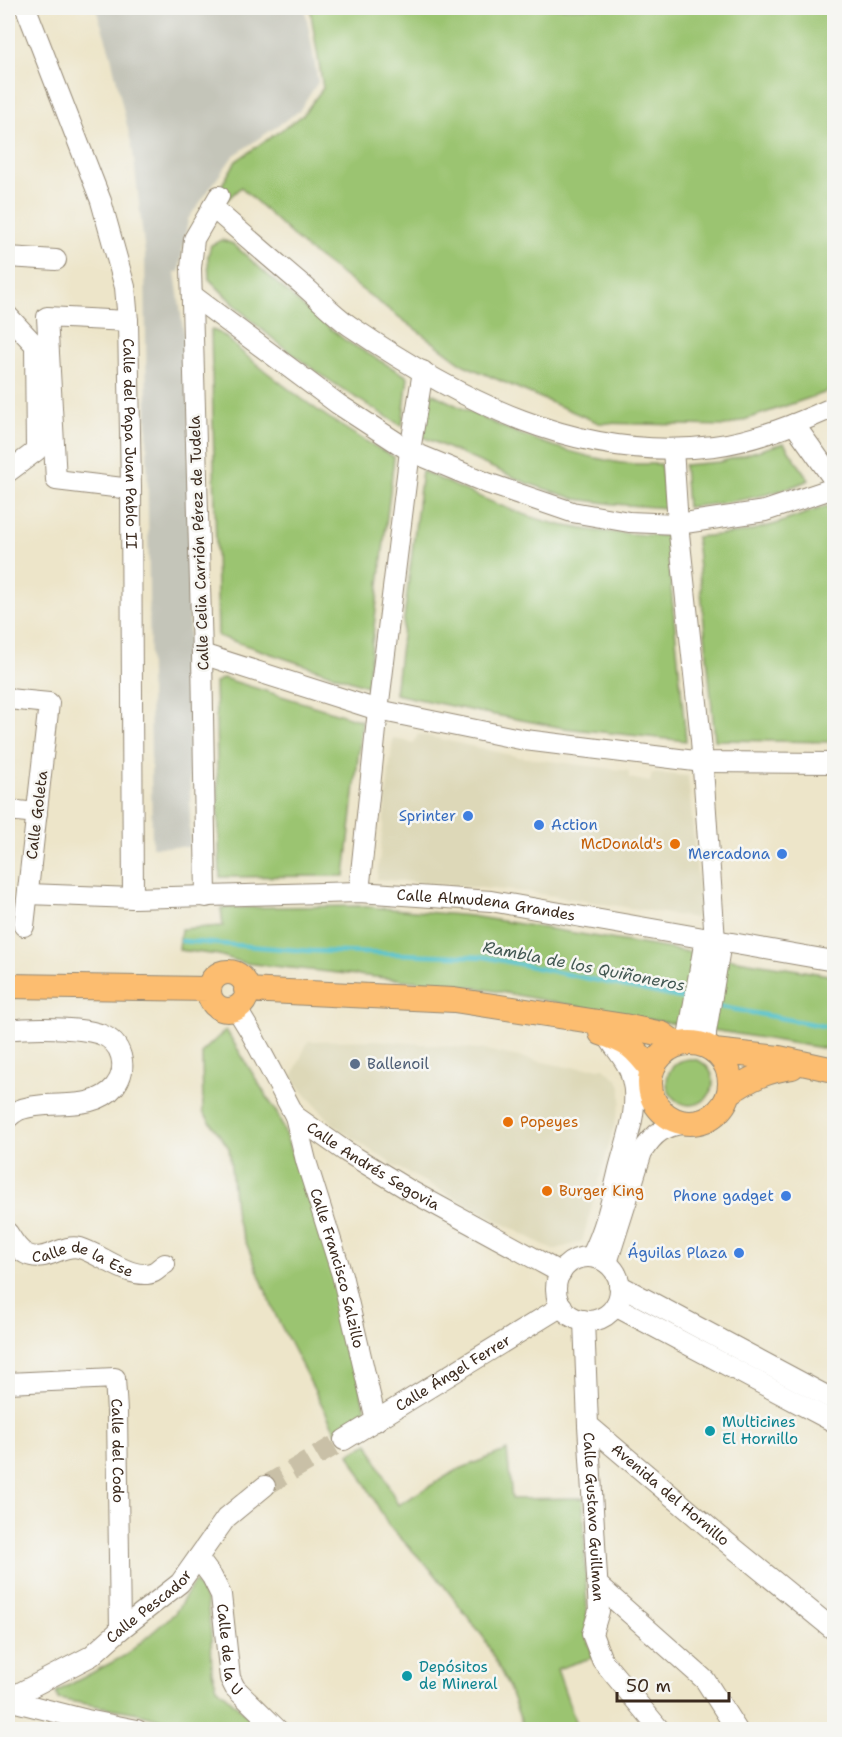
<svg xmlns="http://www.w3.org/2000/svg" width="842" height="1737" viewBox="0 0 842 1737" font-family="'Shantell Sans',sans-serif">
<rect width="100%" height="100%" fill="#f6f6f2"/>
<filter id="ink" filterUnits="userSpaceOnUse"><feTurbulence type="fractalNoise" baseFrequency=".0167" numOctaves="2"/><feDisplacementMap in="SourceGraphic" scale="12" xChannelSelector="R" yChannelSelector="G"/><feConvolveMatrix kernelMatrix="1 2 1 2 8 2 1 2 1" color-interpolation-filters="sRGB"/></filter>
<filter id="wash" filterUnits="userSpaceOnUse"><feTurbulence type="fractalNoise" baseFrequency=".008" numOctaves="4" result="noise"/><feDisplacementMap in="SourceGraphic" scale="24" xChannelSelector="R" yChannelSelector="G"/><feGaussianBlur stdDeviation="1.35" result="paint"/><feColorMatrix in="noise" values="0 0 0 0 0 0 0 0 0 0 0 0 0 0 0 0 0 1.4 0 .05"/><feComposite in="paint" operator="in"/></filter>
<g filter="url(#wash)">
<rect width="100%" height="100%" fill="#ede5c9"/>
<path fill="#ddd8b8" d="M418 734 519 757 629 771V778L650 782 652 773 688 776 701 919 529 892 377 879 393 738 414 743Z
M377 1040 480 1049 567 1067 604 1068 618 1080 621 1086V1101L582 1242 553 1250 393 1165 335 1126 306 1095 292 1077 308 1041Z"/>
<path fill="#c4c5b9" d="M96 8H305L318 82 299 111 233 156 188 219 179 272H175L187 357 189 402 190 847H152L145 254 133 151 110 52Z"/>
<path fill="#9bc471" stroke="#6b7748" stroke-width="1.5" d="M310 8H834V386L824 393 726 426 599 423 464 365 307 249 241 187 197 227 236 161 303 115 323 88Z
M222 240 233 244 307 310 346 341 408 377 402 426C352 396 303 365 259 327 241 312 225 295 209 279L208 256 211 245Z
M211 330C224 332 234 346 244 354 292 393 339 428 394 457L367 686 218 636Z
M428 391C487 422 549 450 615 462 629 465 646 464 661 464L666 508 614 504 576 499 527 483 423 437Z
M784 443 809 480C770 497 728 503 687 507L684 465 720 462Z
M422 471C467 491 513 514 560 525 595 532 630 534 666 536L686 741 564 728 479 712 395 694Z
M827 506 834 517V742L715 740 696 537 741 533 776 524Z
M223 678 362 721 345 876 220 877 215 683Z
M358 906 471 916 834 976V1050L634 1017 479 988 244 963 219 955 179 950 181 929 223 926 221 908Z
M226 1030 278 1115 320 1228 340 1290 367 1420 338 1436 276 1316 236 1218 229 1148 203 1112 202 1052Z
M667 1082a23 23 0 1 1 46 0a23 23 0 1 1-46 0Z
M368 1443 398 1505 457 1470 507 1450 512 1499 583 1498 588 1642 594 1657 557 1669 578 1729H524L509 1688 484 1638 434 1573 388 1525 349 1454Z
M195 1581 207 1602 211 1634 212 1672 217 1687 261 1729H183L164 1720 138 1713 58 1699 56 1692 126 1655 175 1613Z"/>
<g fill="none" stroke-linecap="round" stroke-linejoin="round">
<path stroke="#56c3ce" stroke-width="4.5" d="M182 941 311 951 485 957 690 1000
M716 1006 834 1028"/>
</g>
</g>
<g filter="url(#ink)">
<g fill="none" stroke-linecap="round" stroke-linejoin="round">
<path stroke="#c9c0a7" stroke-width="20" stroke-dasharray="20 10" stroke-linecap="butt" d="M265 1486 344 1440"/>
<g stroke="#948874" stroke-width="22">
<g id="minor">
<path id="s1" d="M26 8 101 201 125 287 128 321 131 489 133 898"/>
<path d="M212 207C243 234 274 261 305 287 320 300 334 315 350 326 459 400 578 463 714 446 755 441 797 424 834 407"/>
<path d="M8 257 56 260"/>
<path d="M192 295 338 404 410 451 487 483 572 512 629 522 678 524 765 511 834 488"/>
<path d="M8 316 35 345 36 451 8 472"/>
<path d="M128 321 47 317 56 480 131 489"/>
<path d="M794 424 834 480"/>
<path d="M673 449 678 524 701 740 715 941"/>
<path d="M202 654 378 710 525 740 703 762 834 763"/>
<path d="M8 699 49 703 24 926"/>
<path d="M8 810 37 813"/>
<path d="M359 892 378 710 410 451 423 371"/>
<path id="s2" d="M28 894 133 898 359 892 491 901 834 961"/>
<path d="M206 897 202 654 191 268 194 239 219 196"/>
<path id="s3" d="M236 1008 250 1031 295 1116 345 1151 409 1190 561 1273"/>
<path d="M8 1030C31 1027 78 1027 100 1034 111 1038 118 1045 121 1056 124 1067 122 1077 115 1086 92 1114 50 1098 19 1110 15 1112 11 1115 8 1118"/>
<path d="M687 1043 705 939"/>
<path d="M706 1046V1032L721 942"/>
<path id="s4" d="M295 1116 306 1161 342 1275 376 1421"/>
<path id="s5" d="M8 1233C13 1241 18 1250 26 1254 46 1264 61 1243 80 1248 101 1254 133 1282 154 1272 158 1270 161 1266 165 1264"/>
<path d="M591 1257C605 1230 612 1199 619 1169 626 1141 640 1108 632 1079 628 1061 616 1051 607 1035"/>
<circle cx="588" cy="1289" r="32"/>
<path d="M607 1263 642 1152C655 1132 663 1127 686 1123"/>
<path d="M619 1285 834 1400"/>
<path d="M615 1306 834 1422"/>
<path id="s6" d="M584 1320 588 1425 719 1536 834 1630"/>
<path id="s7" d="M8 1383 115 1378 117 1412 120 1630"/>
<path id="s8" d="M588 1425 599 1611 592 1634 602 1660 660 1730"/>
<path id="s9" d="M344 1440 562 1306"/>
<path id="s10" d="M198 1558 212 1577 221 1595 230 1678 235 1688 278 1730"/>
<path d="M598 1585 705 1680 737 1730"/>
<path id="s11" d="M8 1699 91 1656 120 1630 180 1583 226 1518 265 1486"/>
<path d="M8 1700 87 1720 137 1730"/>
</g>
</g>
<g stroke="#948874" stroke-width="26">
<path id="major" d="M209 991a19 19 0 1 1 38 0a19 19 0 1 1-38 0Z
M8 986 209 989
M246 990 454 1000 624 1026 662 1034 678 1045
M601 1033C629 1042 634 1047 652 1070
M650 1083a40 40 0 1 1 80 0a40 40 0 1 1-80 0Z
M714 1051 779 1058 834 1070
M729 1093C749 1079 767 1070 792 1067"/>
</g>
<use href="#minor" stroke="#fff" stroke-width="20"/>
<use href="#major" stroke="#fcbd6f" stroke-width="24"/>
</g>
</g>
<g fill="#3f7fe0" stroke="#f6f6f2" stroke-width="2">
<circle cx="468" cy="816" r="6"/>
<circle cx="539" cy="825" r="6"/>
<circle cx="782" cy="854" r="6"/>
<circle cx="786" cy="1196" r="6"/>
<circle cx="739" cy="1253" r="6"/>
</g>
<g fill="#e8710a" stroke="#f6f6f2" stroke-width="2">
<circle cx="675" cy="844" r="6"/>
<circle cx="508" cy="1122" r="6"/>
<circle cx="547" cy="1191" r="6"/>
</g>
<circle fill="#5c6f8a" stroke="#f6f6f2" stroke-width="2" cx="355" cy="1064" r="6"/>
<g fill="#0f9aa8" stroke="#f6f6f2" stroke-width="2">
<circle cx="710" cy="1431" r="6"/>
<circle cx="407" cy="1676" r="6"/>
</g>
<g text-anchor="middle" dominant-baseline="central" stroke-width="5" stroke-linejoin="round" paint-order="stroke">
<g font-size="15" fill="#3b2a1e" stroke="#f6f6f2">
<text stroke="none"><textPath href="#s1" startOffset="453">Calle del Papa Juan Pablo II</textPath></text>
<text transform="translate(199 543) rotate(-92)">Calle Celia Carrión Pérez de Tudela</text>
<text transform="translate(37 815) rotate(-83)">Calle Goleta</text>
<text stroke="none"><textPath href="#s2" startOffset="459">Calle Almudena Grandes</textPath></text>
<text stroke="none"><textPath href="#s3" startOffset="216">Calle Andrés Segovia</textPath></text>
<text stroke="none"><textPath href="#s5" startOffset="88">Calle de la Ese</textPath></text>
<text stroke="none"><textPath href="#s4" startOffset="158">Calle Francisco Salzillo</textPath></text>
<text stroke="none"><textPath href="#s9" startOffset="128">Calle Ángel Ferrer</textPath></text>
<text stroke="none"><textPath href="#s7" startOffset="180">Calle del Codo</textPath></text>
<text stroke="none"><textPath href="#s6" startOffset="213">Avenida del Hornillo</textPath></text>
<text stroke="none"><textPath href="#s8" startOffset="92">Calle Gustavo Guillman</textPath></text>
<text stroke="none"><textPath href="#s11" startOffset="170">Calle Pescador</textPath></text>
<text stroke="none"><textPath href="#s10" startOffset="99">Calle de la U</textPath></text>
</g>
<g font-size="15" fill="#366cbe" stroke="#f6f6f2" text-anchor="end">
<text x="456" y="816">Sprinter</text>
<text x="551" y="825" text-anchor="start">Action</text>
<text x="770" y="854">Mercadona</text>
<text x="774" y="1196">Phone gadget</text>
<text x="727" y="1253">Águilas Plaza</text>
</g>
<g font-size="15" fill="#c56008" stroke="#f6f6f2" text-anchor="start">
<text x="663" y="844" text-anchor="end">McDonald's</text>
<text x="520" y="1122">Popeyes</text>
<text x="559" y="1191">Burger King</text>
</g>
<g font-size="15" fill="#4e5e75" stroke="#f6f6f2" text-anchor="start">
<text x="367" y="1064">Ballenoil</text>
</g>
<g font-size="15" fill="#0d838f" stroke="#f6f6f2" text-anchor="start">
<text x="722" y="1422">Multicines<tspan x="722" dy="17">El Hornillo</tspan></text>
<text x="419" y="1667">Depósitos<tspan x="419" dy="17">de Mineral</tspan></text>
</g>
<g font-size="16" font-style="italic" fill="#435853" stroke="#f6f6f2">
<text transform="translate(584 966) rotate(11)">Rambla de los Quiñoneros</text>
</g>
</g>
<rect width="842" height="1737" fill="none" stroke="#f6f6f2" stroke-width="30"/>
<path d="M617 1692v9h112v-9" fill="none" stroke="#3b2a1e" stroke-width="3"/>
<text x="626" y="1692" font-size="18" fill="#3b2a1e" stroke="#f6f6f2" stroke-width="4.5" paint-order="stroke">50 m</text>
</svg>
